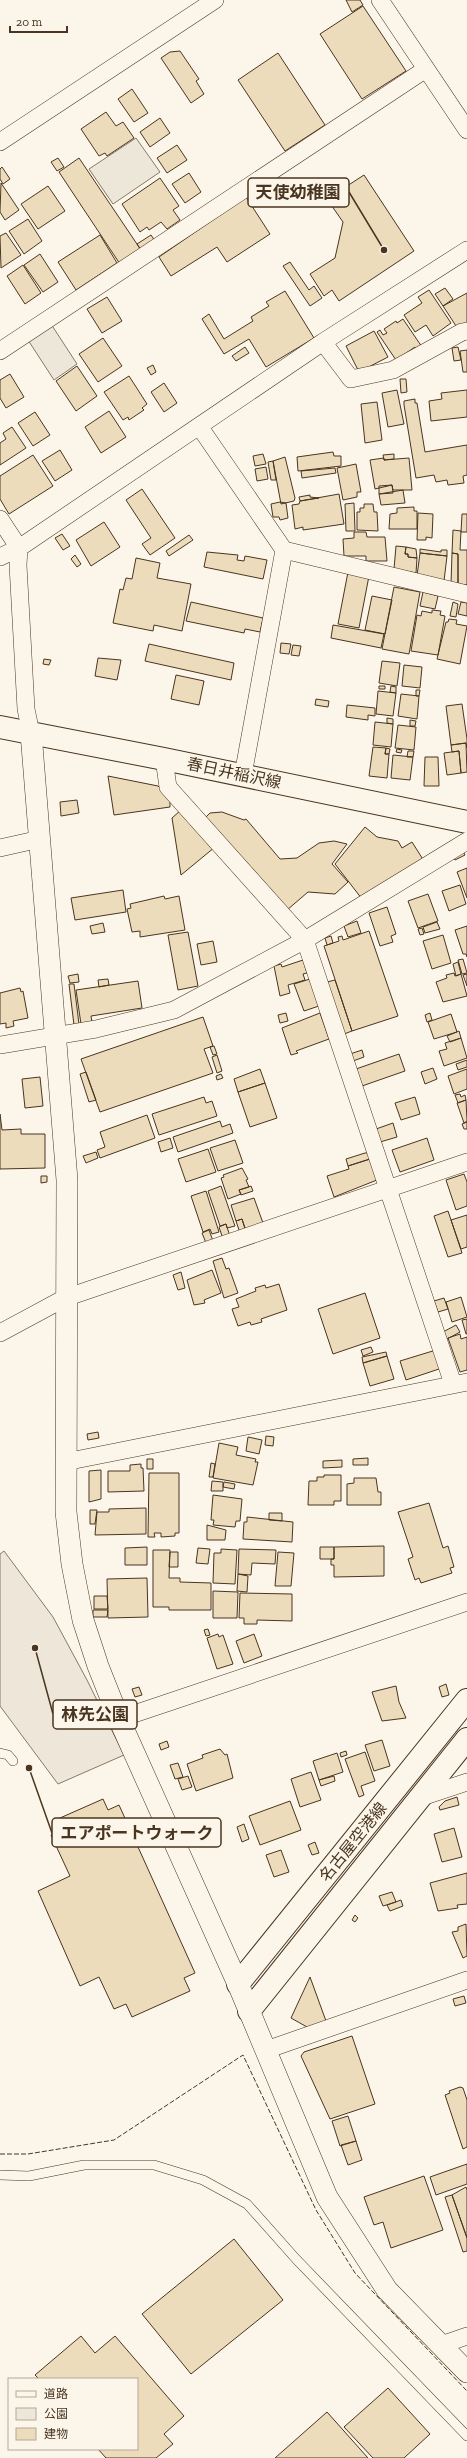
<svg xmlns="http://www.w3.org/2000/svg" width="467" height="2458" viewBox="0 0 467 2458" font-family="'Zilla Slab','Noto Sans JP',serif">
<rect width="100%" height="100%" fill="#fbf6e9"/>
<path fill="#ede6d9" stroke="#887966" d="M4 1551 53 1617 87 1680 124 1755 58 1784 0 1706V1554Z"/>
<path fill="#ede7d9" stroke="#887966" d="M136 138 160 172 113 204 89 169Z
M51 324 77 364 54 380 28 340Z"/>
<path fill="#ecdcbc" stroke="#4a3520" d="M346 0H360L363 5 352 12Z
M363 6 406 71 362 99 320 34Z
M180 51 199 79 196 81 204 94 191 103 161 58 170 52Z
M278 53 325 125 285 151 238 80Z
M132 89 148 113 134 122 118 99Z
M106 112 116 126 123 122 134 138 107 156 105 153 99 156 81 129Z
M160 118 170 133 150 147 140 132Z
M177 145 187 160 167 173 157 158Z
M58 158 64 167 57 171 51 162Z
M79 158 141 250 120 264 59 172Z
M2 167 10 179 3 184 0 179V169Z
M189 173 201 192 185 203 172 184Z
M364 175 414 251 339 301 332 290 324 296 310 274 335 258 343 222 327 199Z
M160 178 179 206 173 210 180 220 167 229 161 222 149 230 147 227 140 232 122 204Z
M1 183 19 210 5 220 0 212Z
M48 186 65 211 38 229 21 204Z
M246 197 270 234 227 262 217 247 171 276 159 257Z
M28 219 42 241 24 254 9 231Z
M6 233 21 255 1 268 0 236Z
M100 235 117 263 76 290 58 262Z
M151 235 155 241 141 250 137 244Z
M40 254 58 282 43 292 24 265Z
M290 262 309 290 314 286 322 298 310 306 283 266Z
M23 265 41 293 25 304 7 276Z
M445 288 453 299 443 306 435 294Z
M429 290 451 323 433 336 426 325 415 332 404 315 422 303 418 297Z
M285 291 314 338 266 367 249 339 224 354 202 319 209 314 224 339 253 321 251 317 269 306 266 302Z
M467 293V324L458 329 443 306Z
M107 297 122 321 102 333 87 309Z
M403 319 422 347 417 350 415 347 396 360 377 332 380 330 383 335 387 333 384 329 396 321 397 323Z
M374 331 388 357 359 372 346 346Z
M103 338 122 366 98 382 79 354Z
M245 347 249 353 236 361 232 356Z
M458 347 461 360 454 361 452 348Z
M467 350V372H463L460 351Z
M153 365 156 372 151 375 147 368Z
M77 366 97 396 76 411 56 381Z
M10 374 24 397 6 408 0 398V380Z
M129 376 147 404 142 408 144 410 129 420 128 417 123 420 104 392Z
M400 379H406L407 392 401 393Z
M164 383 177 403 164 412 151 392Z
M397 390 404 424 388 427 382 393Z
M467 390V417L431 421 429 401 442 399 441 393Z
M415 399V403H417L425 452 467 445V475L463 476 464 483 448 485 447 480 436 482 434 475 416 478 404 405V401Z
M377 402 382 440 365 443 361 404Z
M109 411 126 437 101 453 85 427Z
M35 412 50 435 33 446 18 423Z
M12 427 26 448 0 465V443L6 439 3 433Z
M60 450 72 470 55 481 42 461Z
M333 452 334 456H341V466L298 471 297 457Z
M263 454 266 464 255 466 253 456Z
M394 454V459L384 460 383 455Z
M33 455 53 486 9 514 0 499V476Z
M285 457 295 498 294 501 281 504 273 461Z
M384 458V460L409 458 412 490H393L392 485 375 489 370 460Z
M273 461 276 480H271L268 462Z
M356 464 361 492H357V497L343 500 337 468Z
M266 467 268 479 257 481 255 469Z
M335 468 336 473 302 478 301 471Z
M392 485 393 493 379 494V486Z
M142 489 175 538 150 555 142 544 151 538 126 500Z
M403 490 405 503 381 505 379 494Z
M339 494 344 524 303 530V527L295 529 292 505 299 504 300 501Z
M310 495V497L319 498 300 501 299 497Z
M280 502 286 503 288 518 280 520 279 517H273L271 504Z
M354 503 355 531H346L345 504Z
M364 504H373L374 512H377L378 531 357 530V512H360V508H364Z
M414 507V511H417V529H389L390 514 397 513V508Z
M418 513 433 514 432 538 426 537V540H417Z
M462 514H467V532H461Z
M104 522 120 547 91 566 76 540Z
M453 530 461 531 460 550H467V585L458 584V554L452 553Z
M354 532H366L367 537H385L387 561H366V556H344L343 539 354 538Z
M62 534 70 546 63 550 55 538Z
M189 535 193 540 169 556 166 551Z
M396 546 406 547 405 554H408V557L417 558 416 573 394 569Z
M406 547 416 549 417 558 408 557V554H405Z
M420 549 441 552V550H447V556L420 553Z
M207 552 238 555 237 560 244 561 245 556 267 560 263 579 204 567Z
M420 553 447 556 444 581 417 576Z
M452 553 458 554V584H451Z
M75 555 81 564 77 567 71 559Z
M136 558 160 563 157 578 191 584 182 631 154 625 153 631 113 623 120 589 123 590 126 578 132 579Z
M348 572 369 576 359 628 338 624Z
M394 587 420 592 409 654 382 649Z
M423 592 438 596 435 609 420 606Z
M372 596 392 600 385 634 365 630Z
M191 602 263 618 260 632 245 629 244 633 186 621Z
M453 602 458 604 456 617 450 616Z
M461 602 467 603V616L458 614Z
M432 610 441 611 440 615 445 616 438 655 411 651 417 615 421 616 422 611 432 613Z
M449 619 457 620 456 624 467 626 460 664 437 659 446 622H448Z
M333 625 384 634 381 648 331 638Z
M281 643 291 644 289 654 280 653Z
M149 644 234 663 231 680 145 661Z
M293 645 301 646 299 656 291 655Z
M98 658 121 660 117 680 95 676Z
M44 659 51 660 49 665 43 664Z
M382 661 400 663 397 686 379 683Z
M404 665 422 667 420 688 402 686Z
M176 675 204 681 199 705 171 699Z
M379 686H385V689H379Z
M391 686 396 687V693L390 692Z
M416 690H420L419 696H416Z
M378 691 396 693 393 716 376 714Z
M401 694 419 696 417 719 398 716Z
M316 699 329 701 328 707 315 705Z
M462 704 467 739V748L466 743 451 745 446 706Z
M347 705 375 708V716L368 715V720L346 717Z
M387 718 393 719V724L387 723Z
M410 720 416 721 415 726H410Z
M375 722 393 724 391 747 373 745Z
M398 725 416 727 414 750 395 748Z
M466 743 467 772 461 773 459 751 452 752 451 745Z
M373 747 386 748 385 754H389L387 778 369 776Z
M386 748 390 749 389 754H385Z
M397 749 402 750 401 753 396 752Z
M408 751H414L413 757H407Z
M459 751 461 773 447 775 444 753Z
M393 755 413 757 410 780 391 778Z
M425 757H438L439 786H424Z
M108 776 158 786 170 797V807L114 815Z
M77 800 79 813 61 816 60 802Z
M181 810 215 847 181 875 172 818Z
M222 812 244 820 246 819 280 859 297 858 319 843 334 841 347 844 332 864 348 882 335 894 308 892 287 910 205 818 210 813Z
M365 827 377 837 398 841 402 848 412 842 424 861 362 899 335 864Z
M463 851 465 855 455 860 453 857Z
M467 868V898L457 872Z
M460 885 466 904 449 911 442 891Z
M123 890 126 912 75 920 71 898Z
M428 894 438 921 418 928 408 901Z
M164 896 165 899 179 896 185 930 140 937V931L132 932 127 909 131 908 130 904Z
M387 907 396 934 391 936 393 942 380 946 369 913Z
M357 921 361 933 348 937 344 926Z
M437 922 440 929 425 933 423 927Z
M103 923 105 932 92 934 90 926Z
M467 926V957L466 954H463L455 930Z
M422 928 424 934 420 935 418 929Z
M369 931 398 1016 352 1031 324 946 339 941 338 937 342 936 343 940Z
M188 932 198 986 178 990 168 935Z
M443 935 451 963 432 969 423 941Z
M331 936 333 943 327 945 325 938Z
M213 941 217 962 201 965 197 944Z
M463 959 467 973 462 974 458 960Z
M303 960 307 973 303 974 305 980 288 985 290 993 280 996 274 966 281 964 282 967Z
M458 962 461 974 456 976 453 964Z
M454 973 455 976 461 974 467 996 443 1002 436 982 447 978 446 975Z
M78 974 79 982 70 983 68 976Z
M467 974V986L463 975Z
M108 979 109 985 99 987 98 980Z
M310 979 319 1006 304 1011 294 984Z
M335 980 352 1031 344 1034 327 982Z
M138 981 142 1008 91 1016 92 1022 81 1024 76 990Z
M69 984H74L79 1024 74 1025Z
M20 988 21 992 23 991 28 1018 13 1021 14 1026 6 1028V1023L0 1024V993Z
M286 1013 288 1021 280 1023 278 1015Z
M320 1013 329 1039 296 1051 298 1053 291 1055 282 1028Z
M430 1013 432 1020 427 1022 425 1015Z
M451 1014 457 1032 434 1039 428 1022Z
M203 1017 213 1046 204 1049 213 1073 100 1112 81 1059Z
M459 1031 461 1038 450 1042 447 1036Z
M461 1038 467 1058 444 1066 439 1051 447 1049 445 1043Z
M214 1046 217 1054 213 1055 210 1047Z
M362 1050 364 1057 353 1061 350 1054Z
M399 1054 405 1071 362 1086 356 1069Z
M217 1055 222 1071 217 1073 212 1057Z
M467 1060V1067L458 1070 456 1064Z
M433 1068 437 1079 425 1084 421 1072Z
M260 1069 265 1083 238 1092 234 1079Z
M467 1069V1089L454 1094 448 1076Z
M86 1072 96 1100 89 1102 80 1074Z
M221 1074 223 1078 217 1080 216 1076Z
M40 1077 43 1106 25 1108 22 1079Z
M265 1083 277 1118 250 1127 238 1092Z
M460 1094 461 1097 465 1095 466 1100 458 1103 455 1095Z
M204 1097 206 1103 212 1101 217 1116 159 1135 152 1114Z
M415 1097 420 1114 401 1120 395 1103Z
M466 1100 467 1121 464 1123 457 1103Z
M0 1114 2 1130 21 1129V1134H45V1168L0 1169Z
M147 1115 155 1138 100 1158 97 1150 105 1147 100 1132Z
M220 1121 222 1127 230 1124 233 1133 178 1152 173 1137Z
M467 1122V1129H464L462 1124Z
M393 1123 397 1137 380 1142 376 1129Z
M170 1138 173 1148 161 1152 158 1142Z
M427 1138 434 1160 400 1172 392 1150Z
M235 1140 243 1163 218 1171 210 1148Z
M208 1149 216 1172 186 1182 178 1159Z
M96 1152 98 1158 86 1163 83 1156Z
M365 1153H368L370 1159 348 1166 346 1159Z
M370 1159 377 1180 334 1197 327 1176 349 1169 348 1166Z
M242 1168 248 1179 246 1180 249 1187 239 1190 241 1194 228 1199 221 1178 224 1177 223 1175Z
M464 1174 467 1182V1206L456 1210 446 1180Z
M41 1176H47V1182L41 1183Z
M221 1186 235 1226 227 1228 226 1224 220 1226 208 1191Z
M251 1186 253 1191 241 1195 239 1190Z
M206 1191 219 1232 212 1234 210 1229 203 1232 191 1196Z
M254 1198 263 1223 245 1229 242 1219 236 1221 231 1205Z
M448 1211 462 1253 448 1257 434 1216Z
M467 1215V1247L461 1249 451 1220Z
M242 1219 246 1231 240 1233 236 1221Z
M226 1224 230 1236 223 1239 219 1227Z
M209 1230 213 1241 206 1243 202 1233Z
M222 1258 226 1269 229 1268 238 1293 224 1298 213 1261Z
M212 1270 221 1293 204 1300 205 1303 194 1305 187 1280Z
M181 1272 185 1288 178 1290 173 1275Z
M279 1284 287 1310 261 1319 262 1322 251 1325 250 1322 238 1326 232 1309 239 1307 236 1299 256 1291 255 1288 265 1285 266 1288Z
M365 1293 380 1338 333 1354 318 1309Z
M461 1297 467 1317 452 1322 446 1302Z
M444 1298 448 1309 438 1312 434 1301Z
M467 1319V1334H466L462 1320Z
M456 1325 460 1332 447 1339 443 1332Z
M460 1334 461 1339 467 1337V1370L460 1372 448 1338Z
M371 1347 373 1352 363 1356 361 1350Z
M436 1350 442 1368 406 1380 400 1361Z
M386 1352 387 1356 363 1363 362 1357Z
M387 1356 394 1379 370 1386 363 1363Z
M98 1432 99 1438 88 1440 87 1434Z
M266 1436 274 1437 273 1446 265 1445Z
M248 1437 262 1440 259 1454 246 1451Z
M219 1443 238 1447 236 1455 256 1459 255 1462H258L253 1485 213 1478Z
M368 1458V1465H353V1459Z
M147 1459H153V1469H147Z
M342 1460V1467L323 1468V1461Z
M211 1463 215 1464 213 1477H209Z
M141 1464V1468H143L144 1491 108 1492V1471H130V1465Z
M101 1470V1499L89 1502V1471Z
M149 1473H179V1533H175V1536L161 1537V1533H154L155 1537H148Z
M324 1475H341V1501H334V1505H308L309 1481H317V1477H324Z
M354 1478H376L378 1492H381V1505H347V1484L354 1483Z
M212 1481 223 1482V1491H211Z
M224 1482 235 1484 234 1489 223 1487Z
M213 1495 242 1499 240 1521H236L235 1527 213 1525 214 1520H211Z
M429 1503 443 1548 448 1546 454 1567 450 1568 452 1573 421 1583 419 1578 415 1580 408 1559 413 1557 398 1512Z
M146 1508V1534L95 1535 97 1512H109V1509Z
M90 1510H97L95 1524H90Z
M269 1513H282V1521L269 1520Z
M247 1517 293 1522 292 1542 243 1539 244 1522H247Z
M207 1525 226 1530 225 1540H207Z
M384 1546V1576L334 1577V1565H331V1559H334V1547Z
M147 1547V1565H125V1548Z
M320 1547H334V1559H320Z
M198 1548 210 1549 208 1564 196 1563Z
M221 1549 237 1550 235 1584 213 1583 214 1553H221Z
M239 1549 276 1550 275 1564 252 1563 251 1575 238 1574Z
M153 1550H170L169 1578H180V1582L211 1583V1610H169V1607H153Z
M170 1552H178V1567H169Z
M278 1552 294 1553 291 1586H275Z
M238 1574 248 1576 247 1592 237 1591Z
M147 1578 148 1617 108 1618 107 1579Z
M213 1591 238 1592 237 1618H213Z
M240 1593 292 1594V1621L257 1620V1624H244V1618H239Z
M94 1596H107L108 1609H94Z
M93 1610H108L107 1617H93Z
M208 1629 210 1635 206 1636 204 1630Z
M218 1634 219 1637 223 1635 233 1664 217 1669 207 1638Z
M254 1634 262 1656 244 1663 236 1641Z
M446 1684 449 1695 442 1697 439 1687Z
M396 1686 399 1702 406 1718 382 1721 372 1692Z
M139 1687 142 1695 135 1697 132 1689Z
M382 1740 390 1766 374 1771 365 1745Z
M167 1741 169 1747 161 1750 159 1744Z
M220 1749 225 1755 227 1754 233 1778 196 1791 187 1764 203 1758 202 1755Z
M346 1751 347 1755 341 1757 340 1753Z
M365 1752 375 1781 361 1786 364 1795 359 1797 345 1759Z
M337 1753 343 1772 319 1780 313 1761Z
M178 1763 183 1777 175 1779 170 1765Z
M311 1772 321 1800 300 1807 291 1779Z
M188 1776 192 1787 182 1790 178 1779Z
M334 1776 335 1781 321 1786 319 1780Z
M457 1797 459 1805 440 1810 439 1807 445 1801Z
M103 1799 108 1810 119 1805 195 1973 184 1978 190 1991 132 2017 126 2004 114 2009 99 1977 80 1986 38 1891 70 1876 51 1835 65 1829 60 1818Z
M290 1801 301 1830 260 1845 249 1816Z
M244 1824 249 1839 242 1842 237 1827Z
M454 1828 462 1857 442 1862 434 1834Z
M315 1842 319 1853 312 1855 308 1845Z
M281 1850 289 1872 274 1877 266 1855Z
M467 1873V1904L457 1905 458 1908 438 1911 430 1883Z
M392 1892 396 1902 383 1906 379 1896Z
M401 1900 403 1906 390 1911 387 1905Z
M355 1915 358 1918 355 1922 352 1920Z
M466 1924 467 1956 463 1958 452 1932 458 1931V1927Z
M310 1977 326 2021 307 2027 291 2018Z
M464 1996 466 2003 455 2006 453 1999Z
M352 2036 375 2104 330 2119 301 2056 304 2052Z
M460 2087 463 2088 467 2100V2147L463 2149 445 2095 450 2093 449 2091Z
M348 2116 356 2141 340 2146 332 2121Z
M356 2141 362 2160 348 2165 341 2145Z
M467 2164V2184L436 2195 430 2177Z
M424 2176 443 2230 391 2248 383 2222 374 2225 364 2197Z
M466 2187 467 2190V2238L452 2195Z
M452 2195 467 2238V2251L463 2252 445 2197Z
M234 2239 283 2300 191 2374 142 2314Z
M81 2336 95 2353 115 2336 184 2416 164 2434 173 2444 156 2458H106L98 2449H137V2379H39L35 2375Z
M388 2388 430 2434 404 2458H373L344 2427Z
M327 2412 368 2458H275Z"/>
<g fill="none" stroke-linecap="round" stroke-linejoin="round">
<g stroke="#4a3520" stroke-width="10">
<path id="service" d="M0 1753 8 1755 13 1761
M0 2175 29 2176 84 2165H154L203 2180 247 2204 296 2259 467 2436"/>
</g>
<g stroke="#4a3520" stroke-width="18">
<path id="minor" d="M380 0 467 130
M0 142 215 0
M323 342 351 379 393 370 462 332 467 331
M0 351 426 69
M199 426 284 550 467 594
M0 519 19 548 0 557
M31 733 26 709 18 565 19 548 323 342 467 250
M164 759 168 787 305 940 453 1384
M243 775 284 550
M0 848 40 839
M0 1045 96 1029 174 1010 305 940 467 841
M0 1333 65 1298 467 1162
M65 1462 467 1382
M119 1719 467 1602
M419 1798 467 1782
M266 2050 467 1980
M441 2345 467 2336"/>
</g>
<g stroke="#4a3520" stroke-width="22">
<path id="tertiary" d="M31 733 67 1180 66 1512 72 1564 83 1620 98 1666 119 1719 238 1984 327 2197 387 2290 467 2372"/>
</g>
<g stroke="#4a3520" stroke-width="24">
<path id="secondary" d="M238 1984 467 1700
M249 2011 467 1739"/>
</g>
<g stroke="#4a3520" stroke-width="24">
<path id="primary" d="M0 727 164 759 467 822"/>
</g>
<use href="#service" stroke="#fbf6e9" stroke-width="9"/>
<use href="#minor" stroke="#fbf6e9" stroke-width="17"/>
<use href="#tertiary" stroke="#fbf6e9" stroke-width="21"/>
<use href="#secondary" stroke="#fbf6e9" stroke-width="22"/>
<use href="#primary" stroke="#fbf6e9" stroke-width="22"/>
<path stroke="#4a3520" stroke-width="1" stroke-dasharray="5 2" stroke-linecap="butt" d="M0 2154H28L114 2140 243 2055 316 2210 355 2273 467 2391"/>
</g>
<g text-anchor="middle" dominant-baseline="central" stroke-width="3" stroke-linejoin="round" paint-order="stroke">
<g font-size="16" fill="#4a3520" stroke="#fbf6e9">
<text transform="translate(234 773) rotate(12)">春日井稲沢線</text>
<text transform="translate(353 1842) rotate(-51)">名古屋空港線</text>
</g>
</g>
<path fill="none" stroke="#4a3520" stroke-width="1.5" d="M384 250L349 192M35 1648L53 1714M29 1768L52 1833"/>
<g fill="#4a3520" stroke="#fbf6e9" stroke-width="1.5">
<circle cx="384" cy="250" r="4"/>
<circle cx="35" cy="1648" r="4"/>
<circle cx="29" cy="1768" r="4"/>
</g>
<g fill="#fbf6e9" stroke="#4a3520" stroke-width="1.5">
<rect x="248" y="178" width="101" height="29" rx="4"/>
<rect x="53" y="1700" width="84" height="29" rx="4"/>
<rect x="52" y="1818" width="169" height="29" rx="4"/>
</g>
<g font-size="17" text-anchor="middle" font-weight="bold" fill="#4a3520">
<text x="298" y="198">天使幼稚園</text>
<text x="95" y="1720">林先公園</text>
<text x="137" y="1839">エアポートウォーク</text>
</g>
<rect x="8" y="2378" width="130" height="72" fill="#fbf6e9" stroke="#b4a999"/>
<rect x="16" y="2391" width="20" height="6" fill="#fbf6e9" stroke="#b4a999"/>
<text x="44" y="2398" font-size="12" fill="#4a3520">道路</text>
<rect x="16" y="2408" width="20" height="12" fill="#ede6d9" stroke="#b4a999"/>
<text x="44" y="2418" font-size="12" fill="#4a3520">公園</text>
<rect x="16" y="2428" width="20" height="12" fill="#ecdcbc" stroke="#b4a999"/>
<text x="44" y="2438" font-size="12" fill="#4a3520">建物</text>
<path d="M10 26v6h57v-6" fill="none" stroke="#4a3520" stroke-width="2"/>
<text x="16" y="26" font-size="12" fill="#4a3520" stroke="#fbf6e9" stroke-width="3" paint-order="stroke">20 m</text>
</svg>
